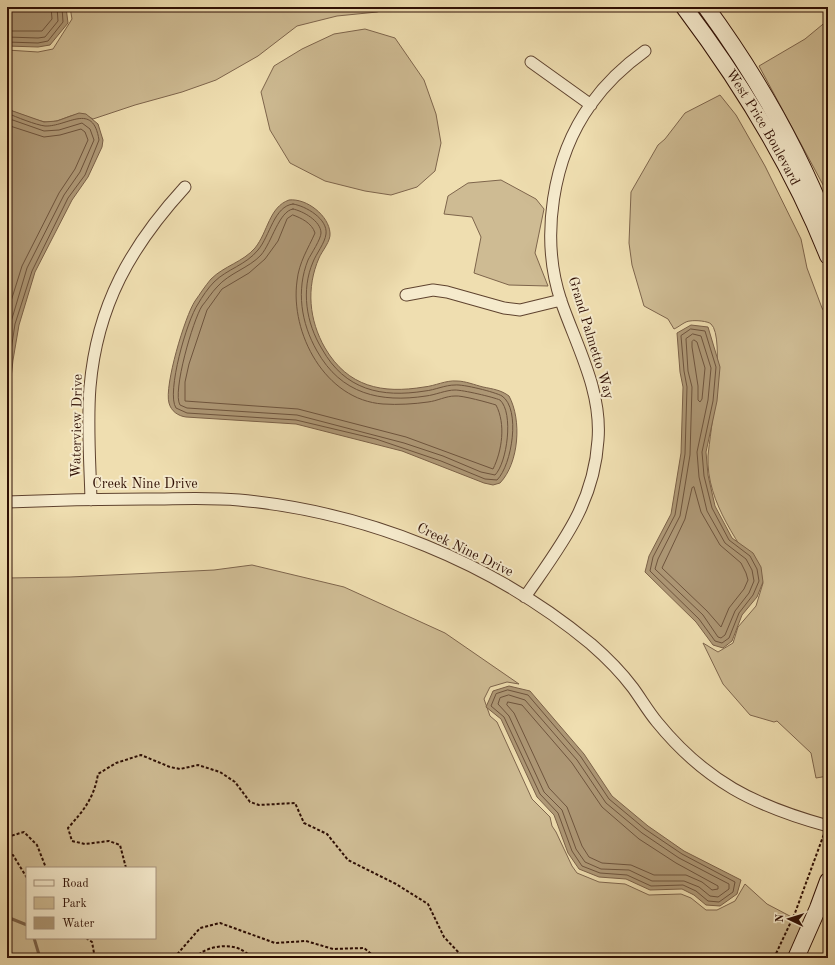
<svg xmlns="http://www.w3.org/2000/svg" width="835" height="965" viewBox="0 0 835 965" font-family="'Old Standard TT',serif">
<rect width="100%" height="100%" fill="#efdeb0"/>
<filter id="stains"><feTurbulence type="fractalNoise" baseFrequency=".005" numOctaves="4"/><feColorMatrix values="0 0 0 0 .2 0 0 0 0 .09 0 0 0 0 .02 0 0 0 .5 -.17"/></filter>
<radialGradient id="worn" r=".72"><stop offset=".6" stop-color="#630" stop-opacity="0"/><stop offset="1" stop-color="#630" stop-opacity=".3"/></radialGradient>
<path fill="#cebb93" stroke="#7e654c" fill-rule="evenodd" d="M70 7H393L377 12 337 16 297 26 258 56 216 80 182 92 135 105 93 119C74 107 65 123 46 122 37 121 15 112 7 109V50L38 52 53 49 72 19Z
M828 20V194L759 66 805 39Z
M365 29 395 38 424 80 436 114 441 143 435 171 417 187 391 195 365 191 325 181 290 163 270 130 261 92 274 66 302 49 334 34Z
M720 95 736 115 765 166 801 239 807 268 822 308 828 318V776L816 778 811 753 777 721 774 722 750 715 723 684 703 643 718 652 733 643 738 627 756 606 763 583C741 544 706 504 708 456 710 434 726 337 711 324 708 321 695 320 690 321 685 321 679 327 674 329L668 319 644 306 632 265 629 243 631 192 658 145 665 139 685 113Z
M501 180 536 199 544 209 535 253 548 286 509 285 474 273 481 237 472 217 444 214 448 196 468 183Z
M252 565 344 587 445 633 519 684 507 682 490 687 484 699 490 716 497 722 532 799 550 817 552 826 556 832 572 866 577 873 599 882 625 884 649 895 681 894 691 898 706 910H717L735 901 745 884 767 904 805 924 790 958H7V578L70 577 214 570ZM27 868H155V938H27Z"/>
<path fill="#ae9876" stroke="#7b6148" d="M7 7H66L68 23 50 45 38 47 7 46Z
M7 109 44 122 57 121 79 113 86 114 98 124 103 140 102 147 88 177 72 200 35 272 19 325 13 360 7 416Z
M289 200C307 198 329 216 330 233 331 241 322 251 319 258 306 288 309 320 325 348 348 387 382 394 424 387 435 386 446 380 457 381 465 381 475 385 483 387 493 389 501 390 509 396 522 420 519 463 500 483L493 485 484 483 402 451 296 424 186 417C178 416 171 411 169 403 164 386 185 316 195 301 200 294 205 286 211 279 224 266 243 262 255 248 268 232 269 207 289 200Z
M691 325 708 327 720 367 717 401 706 452 708 475 715 506 732 538 753 553 761 567 763 582 757 597 742 615 732 641 723 648 713 645 696 622 645 572 649 556 671 514 681 453 683 387 680 372 677 333Z
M509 686 530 691 584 754 612 796 648 826 684 851 741 880 737 894 720 906 706 905 694 895 682 889 650 890 626 879 599 877 579 869 568 853 554 815 537 797 501 719 486 707 493 691Z"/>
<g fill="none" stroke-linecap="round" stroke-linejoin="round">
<path stroke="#6e543d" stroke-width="1" d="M7 31H42L52 19 51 7
M7 37 38 38 45 37 58 21 57 7
M7 42 38 43 48 41 63 22 62 7
M7 113C16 117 36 125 45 126 67 127 93 101 99 140L85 175 68 198 32 271 15 324 7 377
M7 118 44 131 59 130 82 123 90 129 94 140 80 172 64 195 27 268 11 322 7 341
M7 125 44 137 60 135 81 129 85 132 88 140 75 169 59 193 22 266 7 314
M293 204C306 206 328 219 326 234 325 243 316 254 313 262 301 290 306 323 322 349 345 390 381 398 425 391 435 390 445 385 455 385 463 384 495 392 502 396 521 409 512 465 497 480L485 479 441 461 376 439 296 420 187 413 176 408C166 393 187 320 198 304 202 297 208 288 214 282 227 269 246 265 258 250 270 236 274 206 293 204Z
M293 209C303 211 321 221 321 233 321 239 311 254 308 260 296 290 301 323 317 351 341 394 380 403 426 396 435 395 446 390 455 390 463 390 493 397 500 400 514 413 507 463 495 475L481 472 443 456 404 443 297 415 187 408 180 405C172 392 193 320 202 306 207 300 212 292 217 287 229 273 249 268 261 255 272 242 279 211 293 209Z
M293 215C301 218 312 223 315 233 308 249 299 262 297 281 290 333 325 400 383 404 398 405 414 404 428 402 437 401 446 396 455 396 461 395 490 403 496 405 506 424 502 451 493 469L406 437 298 409 185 401V382L189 364 207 310 222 289 249 273 265 259 278 241 287 219Z
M691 329 705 331 716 367 713 401 702 452 704 476 712 508 729 540 750 556 757 569 759 581 753 595 739 613 729 638 722 643 715 641 699 619 650 571 653 557 675 515 685 454 687 387 684 371 681 336Z
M693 334 701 336 711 368 708 400 697 452 699 477 707 511 725 543 746 559 752 570 754 581 749 593 735 611 725 635 721 638 718 637 703 615 655 569 658 559 680 516 690 455 692 387 688 371 686 339Z
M694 340 697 342 705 368 702 399 700 402 698 400V386L692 347V342Z
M694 487 701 512 720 545 741 563 746 573 748 580 744 589 729 608 721 627 707 611 662 568 685 519 692 488Z
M508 690 528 695 581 757 609 799 645 829 682 854 735 882 733 892 719 902 708 901 696 891 683 885 651 886 627 875 600 873 582 866 572 851 558 813 540 794 504 717 491 706 496 694Z
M509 695 525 700 577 760 606 803 642 833 679 858 729 884V889L718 897 710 896 699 887 684 881H652L629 870 601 869 585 862 576 849 562 810 544 792 509 716 498 704 500 698Z
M508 702 522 705 572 763 602 807 639 839 676 863 718 886V889L712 890 702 882 686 875H654L631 865 602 863 589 857 582 846 567 807 549 788 514 713 507 705Z"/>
<path stroke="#7b6148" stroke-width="3" d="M7 917 27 925
M34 938 40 958"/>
<g stroke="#5f432f" stroke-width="13">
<path id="street" d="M531 62 591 105
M406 295 433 290 447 292 504 308 520 310 561 300
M91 500C90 462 87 424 90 387 97 305 131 246 185 187
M7 502C53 500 100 499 146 499 177 499 209 497 239 500 367 512 492 562 591 644 606 657 621 672 633 688 641 699 648 711 657 722 705 781 755 806 828 826
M525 597C560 546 594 505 598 440 602 391 577 347 561 301 540 238 552 158 591 104 606 83 624 66 645 51"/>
</g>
<g stroke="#2f0f04" stroke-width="18">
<g id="secondary">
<path id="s1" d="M684 7C741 83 793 167 828 256"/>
<path d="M706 7C755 74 798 149 828 226"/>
<path d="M796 958 818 908 828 881"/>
</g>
</g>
<path stroke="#2f0f04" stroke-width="2" stroke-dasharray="3 2" stroke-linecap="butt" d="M7 837 24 832 37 845 46 868
M7 857 13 855 27 878
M126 868 120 845 109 841 85 844 72 841 68 828C84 810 94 798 98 774L116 763 141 755 170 767 180 769 198 765 220 772 235 782 250 802 259 805 295 803 304 823 327 834 348 860 396 884 428 904 444 937 461 955 469 958
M155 905V906
M86 938 92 942 94 953 88 958
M174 958 200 928 220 923 275 943 306 941 333 949 364 948 376 958
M195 958C204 947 226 943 240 949 244 951 249 955 253 958
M774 958 795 913 824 834"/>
<use href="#street" stroke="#f5eacc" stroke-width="11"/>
<use href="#secondary" stroke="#f5eacc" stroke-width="16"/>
</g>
<g text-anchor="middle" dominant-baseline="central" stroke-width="4" stroke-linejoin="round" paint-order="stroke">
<g font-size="14" fill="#2f0f04" stroke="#f5eacc">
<text stroke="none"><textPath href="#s1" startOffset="144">West Price Boulevard</textPath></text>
<text transform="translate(591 338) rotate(73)">Grand Palmetto Way</text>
<text transform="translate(77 426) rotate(-89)">Waterview Drive</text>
<text x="145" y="484">Creek Nine Drive</text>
<text transform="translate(465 550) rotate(26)">Creek Nine Drive</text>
</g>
</g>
<rect width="835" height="965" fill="none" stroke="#efdeb0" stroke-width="24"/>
<rect x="8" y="8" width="819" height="949" fill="none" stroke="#2f0f04" stroke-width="2"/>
<rect x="12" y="12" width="811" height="941" fill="none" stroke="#2f0f04"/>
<rect x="26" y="867" width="130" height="72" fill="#f5eacc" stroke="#a6927c"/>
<rect x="34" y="880" width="20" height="6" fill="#f5eacc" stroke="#a6927c"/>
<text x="62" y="887" font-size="12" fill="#2f0f04">Road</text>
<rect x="34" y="897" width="20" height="12" fill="#cebb93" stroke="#a6927c"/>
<text x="62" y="907" font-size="12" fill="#2f0f04">Park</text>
<rect x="34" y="917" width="20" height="12" fill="#ae9876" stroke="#a6927c"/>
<text x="62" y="927" font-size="12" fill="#2f0f04">Water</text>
<g transform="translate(789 919) rotate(274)" stroke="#f5eacc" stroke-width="3" paint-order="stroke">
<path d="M0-3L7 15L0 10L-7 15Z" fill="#2f0f04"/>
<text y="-6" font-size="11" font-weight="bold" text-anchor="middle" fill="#2f0f04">N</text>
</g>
<rect width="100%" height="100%" filter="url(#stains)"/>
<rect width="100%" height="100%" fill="url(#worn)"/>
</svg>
